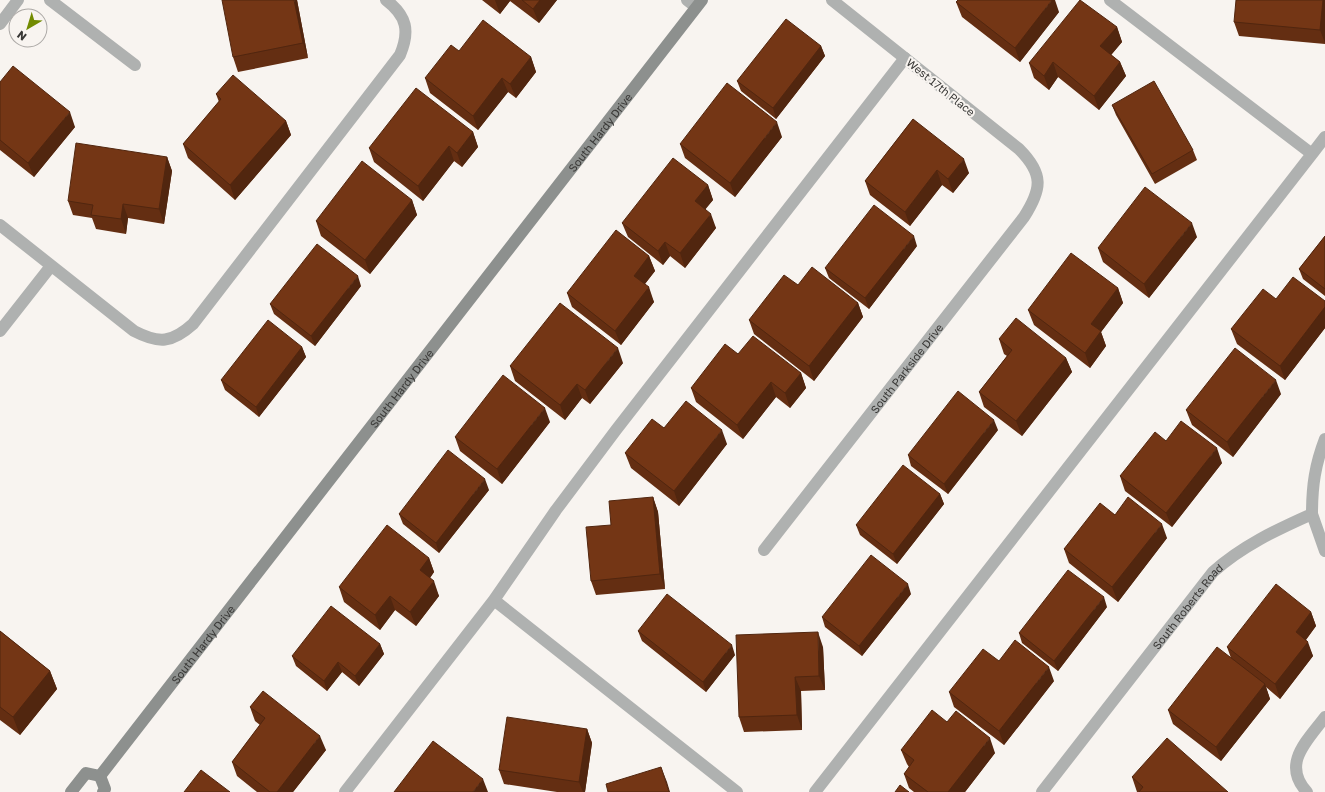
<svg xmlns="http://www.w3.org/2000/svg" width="1325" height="792" viewBox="0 0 1325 792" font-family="'Golos Text',sans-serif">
<rect width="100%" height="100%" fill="#f8f4f0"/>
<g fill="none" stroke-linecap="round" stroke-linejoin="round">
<path stroke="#afb1b0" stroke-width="12" d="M1110 0 1312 154 1325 137
M0 225 134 331C159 344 172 343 193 324L400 55C410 31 407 16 386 0
M0 331 51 266
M345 792 494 600
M737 792 494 600 556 510 616 430 905 58
M815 792 1312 154
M1307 792C1281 764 1307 741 1325 717"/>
<g stroke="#afb1b0" stroke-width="12">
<path d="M50 0 135 65"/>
<path d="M687 0 696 7"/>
<path d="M0 24 18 0"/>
<path d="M1312 514 1325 551"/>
<path id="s1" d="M764 550 1024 217C1042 189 1044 174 1019 149L832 0"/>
<path id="s2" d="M1042 792 1213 572C1242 546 1276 530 1312 514 1312 486 1315 465 1325 439"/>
</g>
<g stroke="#8d908e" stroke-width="12">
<path id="s3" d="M100 776 702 0"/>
<path d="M100 776 105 789 103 792"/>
<path d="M71 792 86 773 100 776"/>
</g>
</g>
<path fill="#642e12" d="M297 0 308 58 238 72 233 57Z
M482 0H557L539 23 510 1 500 14Z
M1325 0V44L1239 36 1234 22Z
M956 2 1059 12 1020 62 962 17Z
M1117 27 1122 42 1111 55 1120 62 1126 76 1099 110 1058 77 1049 90 1034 78 1029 63Z
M821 46 825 56 776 119 741 91 737 81Z
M459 51 531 57 536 72 516 98 508 92 478 130 430 93 425 78Z
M0 82 75 127 34 177 0 150Z
M216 94 286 121 291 135 235 200 188 158 183 144 219 102Z
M1112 105 1193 150 1197 160 1155 184 1116 115Z
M913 119 969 173 953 193 942 185 910 226 870 195 865 181Z
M473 132 478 147 462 167 454 161 423 201 374 162 369 148Z
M782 137 735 197 685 158 680 144Z
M167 157 172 171 164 224 128 218 126 234 96 229 92 218 73 215 68 201Z
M708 185 713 200 705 209 716 228 685 268 670 256 663 265 628 237 622 223Z
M412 200 417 215 370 274 321 236 316 221Z
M1325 236V296L1303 279 1299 269Z
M1197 237 1149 298 1103 262 1098 248Z
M917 246 869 309 829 278 825 268Z
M649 256 655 271 645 284 654 302 621 345 572 307 567 293Z
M798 285 858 303 863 317 814 381 754 334 749 320Z
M361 286 315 346 274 314 270 304Z
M1118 288 1123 303 1101 332 1106 346 1090 368 1034 325 1028 310Z
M1276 299 1325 301V328L1285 380 1237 344 1231 329Z
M999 339 1066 358 1072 372 1022 436 984 407 979 392 1007 356 1004 354Z
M302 347 306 357 259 417 225 390 221 380Z
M738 354 801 373 806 388 790 408 776 397 743 439 696 402 691 388Z
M623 363 590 404 582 398 565 420 515 381 510 366Z
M1281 394 1233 457 1192 425 1186 410Z
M550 422 502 484 460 451 455 437Z
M664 428 727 444 679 506 631 468 625 453Z
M998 430 948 494 911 466 908 455Z
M1166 441 1222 463 1172 527 1125 491 1120 476Z
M489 490 439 553 403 524 399 514Z
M940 494 944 504 897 564 860 535 856 525Z
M653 497 658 512 665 589 596 595 591 581Z
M1115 515 1167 538 1118 602 1069 563 1064 549Z
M429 558 434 572 430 578 439 596 416 626 395 610 380 630 344 602 339 587Z
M911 594 862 656 825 627 822 617Z
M1107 607 1058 671 1022 643 1019 633Z
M1311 612 1316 626 1306 640 1313 656 1280 699 1266 687 1270 699 1221 761 1173 724 1168 710 1231 658 1227 647Z
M0 631 50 671 57 689 20 735 0 720Z
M638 631 735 655 706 692 642 641Z
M380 644 384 654 359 686 342 672 327 691 296 666 292 656Z
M823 647 825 690 801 691 802 730 744 732 739 717Z
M1054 681 1004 745 954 707 949 692Z
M250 707 326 750 293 792H257L237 776 232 762 260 725 255 721Z
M947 722 995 753 965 792H914L909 788 904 774 909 767 907 764 901 750Z
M587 729 592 743 585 792H557L504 784 499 770Z
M1132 777 1228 792H1137Z"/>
<path fill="#51260f" d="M294 0H297L308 58 303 43Z
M495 0H510V1L500 14Z
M540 0H557L539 23 533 9Z
M1052 0H1055L1059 12 1020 62 1015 48Z
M1323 0H1325V43L1320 30Z
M1117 27 1122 42 1106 61 1100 46Z
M821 46 825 56 776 119 773 108Z
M531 57 536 72 516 98 510 84Z
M1053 62 1058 77 1049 90 1044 76Z
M1120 62 1126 76 1099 110 1094 96Z
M502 78 508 92 478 130 473 116Z
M70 112 75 127 34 177 28 163Z
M286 121 291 135 235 200 230 185Z
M777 122 782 137 735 197 730 183Z
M473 132 478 147 462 167 457 153Z
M449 146 454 161 423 201 418 186Z
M167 157 172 171 164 224 159 209Z
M964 159 969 173 953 193 948 179Z
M937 170 942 185 910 226 905 212Z
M708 185 713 200 700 216 695 201Z
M412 200 417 215 370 274 365 260Z
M123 204 128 218 126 234 121 219Z
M711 214 716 228 685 268 680 253Z
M1192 223 1197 237 1149 298 1144 284Z
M914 236 917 246 869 309 865 298Z
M665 242 670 256 663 265 658 251Z
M649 256 655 271 640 290 634 276Z
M358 276 361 286 315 346 311 336Z
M649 287 654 302 621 345 615 331Z
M1118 288 1123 303 1101 332 1106 346 1090 368 1085 353 1091 324Z
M858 303 863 317 814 381 809 366Z
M1325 307V328L1285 380 1280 366Z
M302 347 306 357 259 417 256 407Z
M618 348 623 363 590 404 585 390Z
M1066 358 1072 372 1022 436 1016 421Z
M801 373 806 388 790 408 785 393Z
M1276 380 1281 394 1233 457 1227 442Z
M771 382 776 397 743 439 737 425Z
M577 384 582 398 565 420 560 405Z
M545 408 550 422 502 484 497 469Z
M994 420 998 430 948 494 944 484Z
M722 430 727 444 679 506 674 491Z
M1217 448 1222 463 1172 527 1166 513Z
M485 479 489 490 439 553 436 543Z
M940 494 944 504 897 564 893 554Z
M653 497 658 512 665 589 660 574Z
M1162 524 1167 538 1118 602 1112 587Z
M429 558 434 572 425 585 420 570Z
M434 581 439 596 416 626 410 612Z
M908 584 911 594 862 656 859 646Z
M390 596 395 610 380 630 375 615Z
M1104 597 1107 607 1058 671 1054 661Z
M1311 612 1316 626 1301 646 1296 632Z
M818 632 823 647 825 690 819 676Z
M1308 642 1313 656 1280 699 1275 684Z
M380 644 384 654 359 686 355 676Z
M732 645 735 655 706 692 703 682Z
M338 662 342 672 327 691 324 681Z
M1049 667 1054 681 1004 745 999 731Z
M50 671 57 689 20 735 13 717Z
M795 677 801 691 802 730 797 715Z
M1265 684 1270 699 1221 761 1216 747Z
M587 729 592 743 585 792H583L579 782Z
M320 736 326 750 293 792H277Z
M990 738 995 753 965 792H948Z
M661 767 667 782 670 792H669Z
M483 779 488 792H473Z"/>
<path fill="#743615" stroke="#51260f" d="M222 0H294L303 43 233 57Z
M522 0H540L533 9Z
M958 0H1052L1015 48 956 2Z
M1080 0 1117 27 1100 46 1120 62 1094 96 1053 62 1044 76 1029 63Z
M1236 0H1323L1320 30 1234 22Z
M786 19 821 46 773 108 737 81Z
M483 20 531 57 510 84 502 78 473 116 425 78 451 45 459 51Z
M13 66 70 112 28 163 0 140V82Z
M233 75 286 121 230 185 183 144 221 99 216 94Z
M1154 81 1193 150 1152 174 1112 105Z
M727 83 777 122 730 183 680 144Z
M416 88 473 132 457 153 449 146 418 186 369 148Z
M913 119 964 159 948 179 937 170 905 212 865 181Z
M76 143 167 157 159 209 123 204 121 219 91 215 93 205 68 201Z
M673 158 708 185 695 201 711 214 680 253 665 242 658 251 622 223Z
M362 161 412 200 365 260 316 221Z
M1145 187 1192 223 1144 284 1098 248Z
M874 205 914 236 865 298 825 268Z
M616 230 649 256 634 276 649 287 615 331 567 293Z
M1325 236V289L1299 269Z
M317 244 358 276 311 336 270 304Z
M1071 253 1118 288 1091 324 1101 331 1085 353 1028 310Z
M812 267 858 303 809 366 749 320 784 275 798 285Z
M1293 277 1325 301V307L1280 366 1231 329 1263 289 1276 299Z
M560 303 618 348 585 390 577 384 560 405 510 366Z
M1016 318 1066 358 1016 421 979 392 1012 350 999 339Z
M268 320 302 347 256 407 221 380Z
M753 336 801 373 785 393 771 382 737 425 691 388 725 344 738 354Z
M1235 348 1276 380 1227 442 1186 410Z
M503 375 545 408 497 469 455 437Z
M958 391 994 420 944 484 908 455Z
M686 401 722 430 674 491 625 453 652 419 664 428Z
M1181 421 1217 448 1166 513 1120 476 1155 432 1166 441Z
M448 450 485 479 436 543 399 514Z
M903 465 940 494 893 554 856 525Z
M653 497 660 574 591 581 586 527 611 525 609 501Z
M1128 497 1162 524 1112 587 1064 549 1100 503 1115 515Z
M387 525 429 558 420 570 434 581 410 612 390 596 375 615 339 587Z
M871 555 908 584 859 646 822 617Z
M1068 570 1104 597 1054 661 1019 633Z
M1276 584 1311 612 1296 632 1308 642 1275 684 1227 647Z
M667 594 732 645 703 682 638 631Z
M331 606 380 644 355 676 338 662 324 681 292 656Z
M0 631 50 671 13 717 0 707Z
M818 632 819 676 795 677 797 715 739 717 736 635Z
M1015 640 1049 667 999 731 949 692 983 649 999 661Z
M1217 647 1265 684 1216 747 1168 710Z
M263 691 320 736 277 792H270L232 762 265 718 250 707Z
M932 710 947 722 956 711 990 738 948 792H928L904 774 914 760 901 750Z
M507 717 587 729 579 782 499 770Z
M1167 738 1228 792H1139L1143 787 1132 777Z
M433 741 483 779 473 792H394Z
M661 767 669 792H608L606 784Z
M201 770 230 792H184Z
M900 785 909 792H895Z"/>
<g text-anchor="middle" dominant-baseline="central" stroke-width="4" stroke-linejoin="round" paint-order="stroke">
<g font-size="11" fill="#393836" stroke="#f8f4f0">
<text transform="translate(941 87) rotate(39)">West 17th Place</text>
<text stroke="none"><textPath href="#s3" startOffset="815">South Hardy Drive</textPath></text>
<text stroke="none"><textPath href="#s1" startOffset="231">South Parkside Drive</textPath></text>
<text stroke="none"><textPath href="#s3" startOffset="491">South Hardy Drive</textPath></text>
<text stroke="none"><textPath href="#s2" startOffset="236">South Roberts Road</textPath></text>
<text stroke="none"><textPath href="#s3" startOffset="167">South Hardy Drive</textPath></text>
</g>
</g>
<g transform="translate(28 28) rotate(218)"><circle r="19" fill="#f8f4f0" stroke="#aca9a6"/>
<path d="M0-3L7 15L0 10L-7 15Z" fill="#728b01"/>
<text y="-6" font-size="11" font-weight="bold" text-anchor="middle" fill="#393836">N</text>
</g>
</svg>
